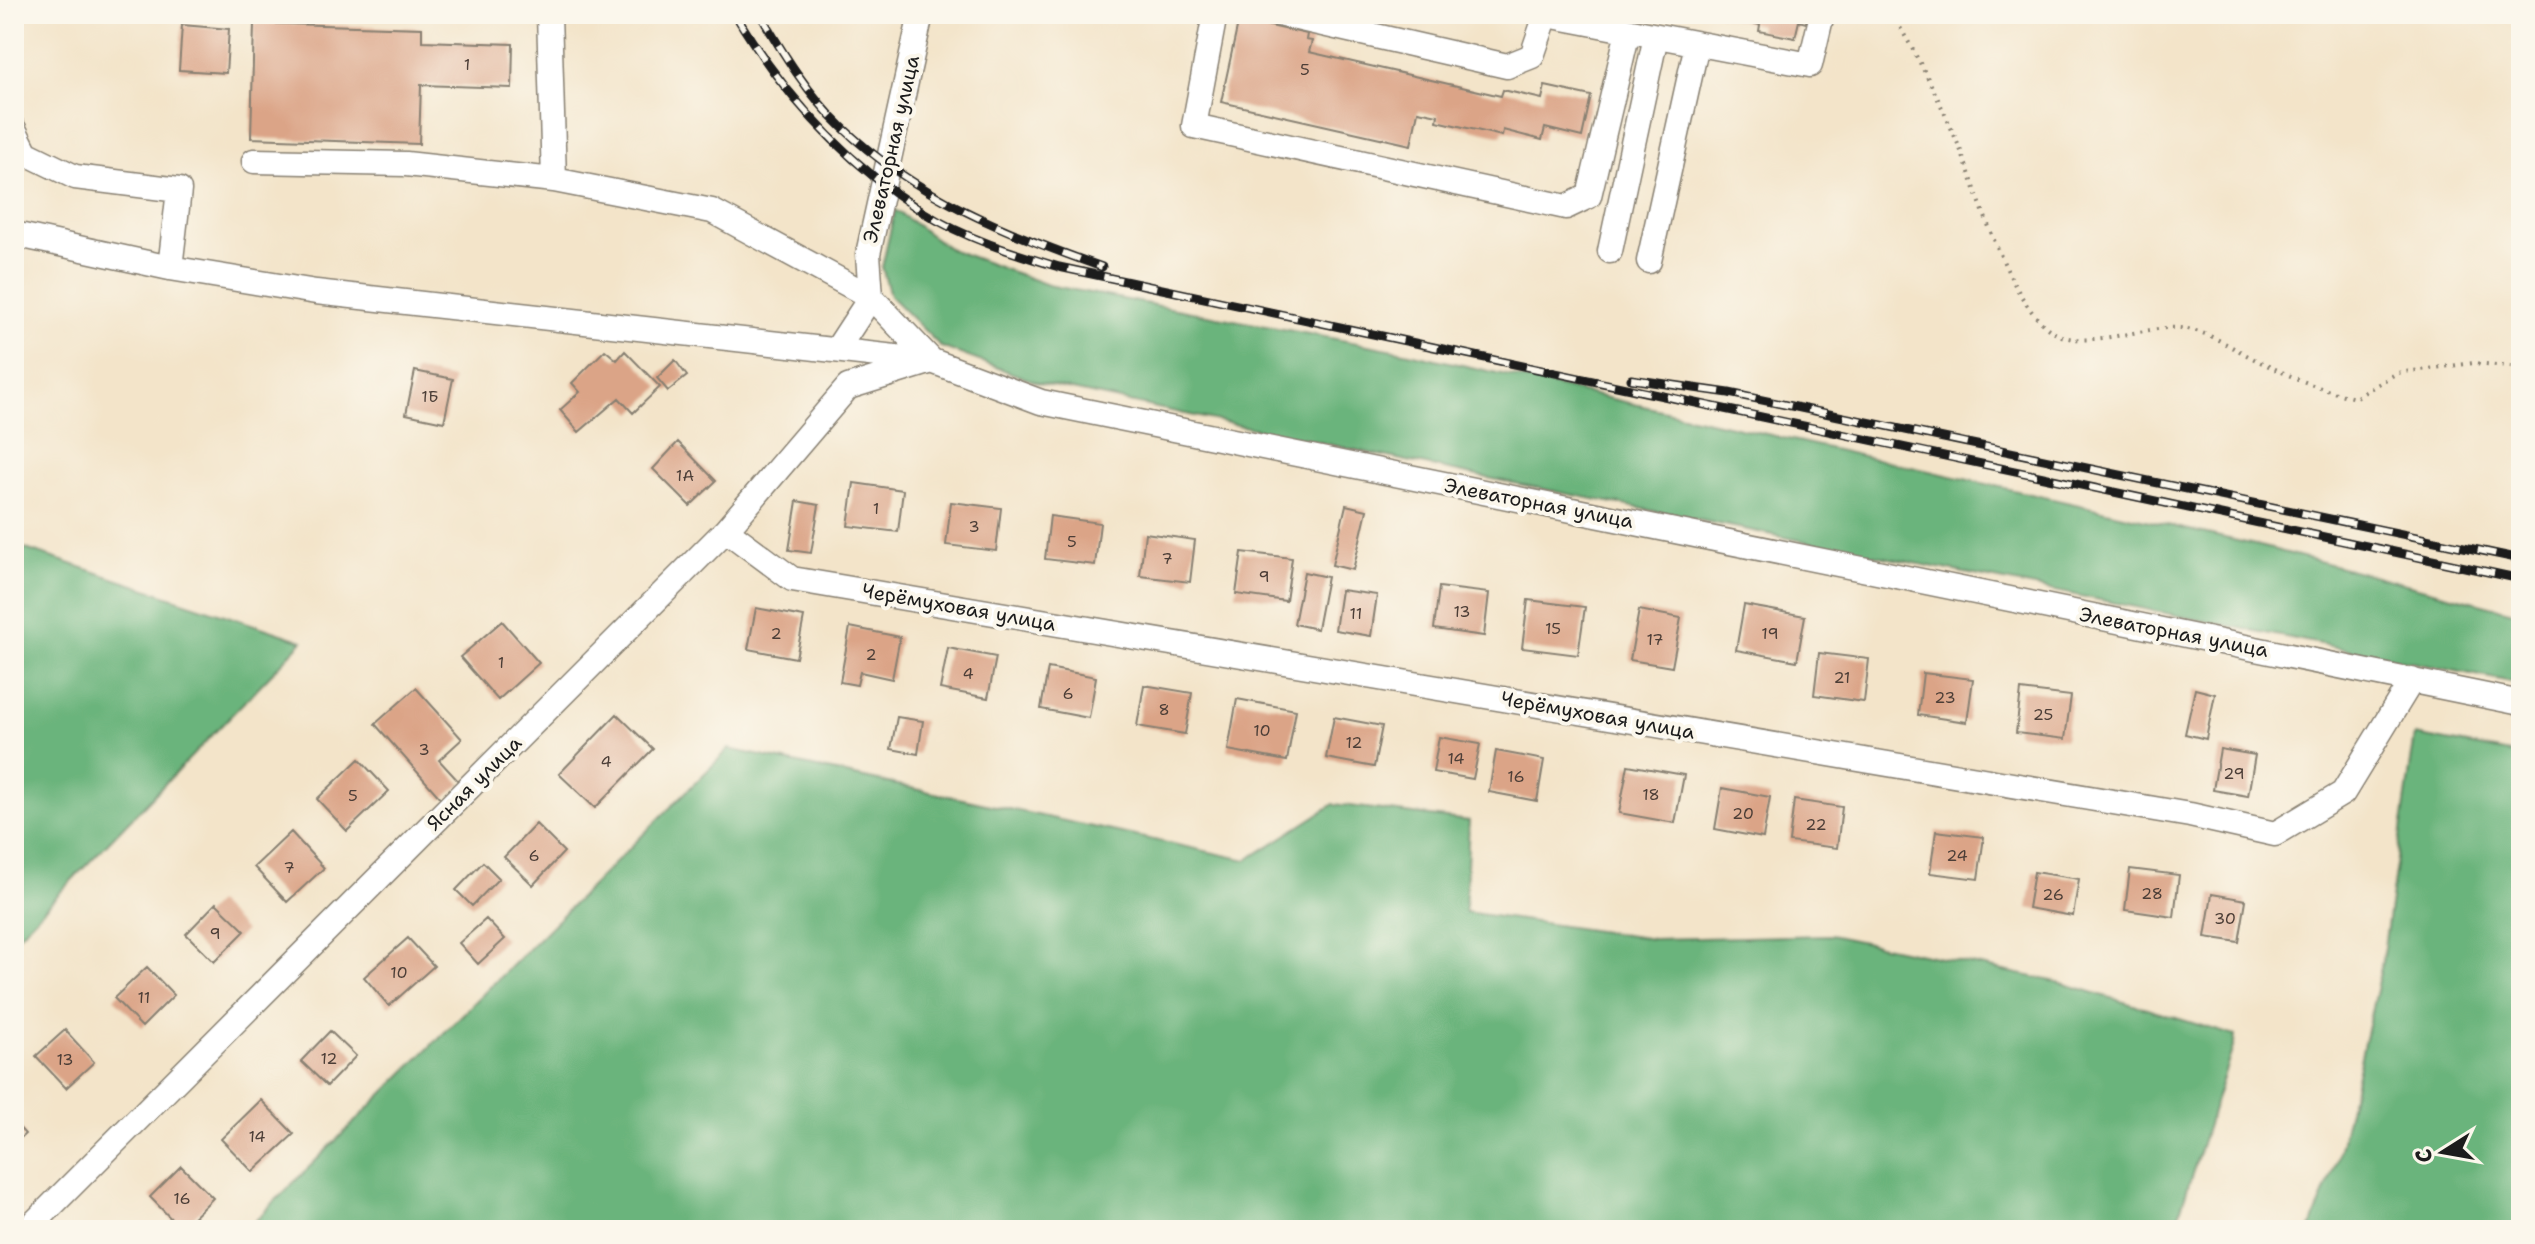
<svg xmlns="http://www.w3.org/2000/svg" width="2535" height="1244" viewBox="0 0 2535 1244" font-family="'Shantell Sans',sans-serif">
<rect width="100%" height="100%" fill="#fbf7ec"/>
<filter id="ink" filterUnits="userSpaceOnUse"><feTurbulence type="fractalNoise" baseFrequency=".0125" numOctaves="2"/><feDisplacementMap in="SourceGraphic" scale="16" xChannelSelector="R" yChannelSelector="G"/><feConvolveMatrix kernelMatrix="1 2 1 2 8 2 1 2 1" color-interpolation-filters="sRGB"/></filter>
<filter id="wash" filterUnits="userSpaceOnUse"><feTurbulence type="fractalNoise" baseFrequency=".006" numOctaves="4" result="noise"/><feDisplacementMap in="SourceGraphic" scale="32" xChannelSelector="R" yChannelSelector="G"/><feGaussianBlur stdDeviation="1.8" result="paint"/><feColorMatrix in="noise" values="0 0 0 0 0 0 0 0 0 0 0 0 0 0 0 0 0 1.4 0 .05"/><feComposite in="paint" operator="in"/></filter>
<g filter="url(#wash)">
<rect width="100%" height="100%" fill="#f3e4c9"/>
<path fill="#6bb47c" stroke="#44684c" stroke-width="2" d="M895 210 950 249 1048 285 1405 352 2264 547 2521 614V684L1468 474 1039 383 941 347 890 296 882 267Z
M14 545 303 641 14 940Z
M2415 735 2521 755V1230H2310L2338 1158 2381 968Z
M729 749 1247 860 1334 804 1469 821 1465 912 1653 939 1830 935 2062 983 2235 1036 2234 1044 2174 1230H246Z"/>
<g id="blocks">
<path fill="#dba487" d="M1715 14H1808L1806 23 1799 21 1795 38 1759 31 1760 25Z
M1239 19 1307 34 1306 40 1312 41 1309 52 1501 96 1503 90 1542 99 1545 86 1591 96 1582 137 1545 128 1542 140 1503 130 1502 136 1437 121 1438 115 1418 111 1411 145 1221 102Z
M254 23 422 28V41L513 44 512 88 421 85 419 144 251 138Z
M182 25 229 29 226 73 179 70Z
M605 350 617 360 625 351 660 387 633 413 619 398 579 432 560 410 580 392 572 383Z
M675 360 687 376 668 391 657 378Z
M415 371 453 379 444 422 406 414Z
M678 442 716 481 690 506 653 469Z
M854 483 903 490 898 532 848 526Z
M797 501 819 505 811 553 789 550Z
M951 502 1001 508 996 551 946 545Z
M1346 505 1367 510 1353 570 1332 565Z
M1050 516 1100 523 1095 565 1045 559Z
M1145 533 1195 540 1190 582 1140 576Z
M1242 552 1292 558 1286 601 1236 594Z
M1304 572 1327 577 1317 629 1294 624Z
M1439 587 1489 593 1484 636 1434 629Z
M1341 590 1377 595 1371 636 1335 630Z
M1528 600 1585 607 1578 655 1522 648Z
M1744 605 1805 616 1797 661 1736 650Z
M756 608 804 617 796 658 748 649Z
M1639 610 1681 618 1672 667 1630 660Z
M502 621 539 663 498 700 460 657Z
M850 627 900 637 892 679 860 672 857 685 840 682Z
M948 648 996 657 988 698 940 689Z
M1819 653 1869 659 1864 702 1814 695Z
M1048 668 1096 677 1089 718 1041 709Z
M1923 673 1973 679 1967 722 1918 715Z
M1144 685 1192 693 1185 734 1137 726Z
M416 688 462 739 439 760 461 784 442 800 375 724Z
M2195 689 2215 694 2206 739 2185 734Z
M2021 690 2071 696 2065 739 2016 733Z
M1237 699 1296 710 1287 761 1228 750Z
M617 714 653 749 595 808 559 774Z
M897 717 923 721 918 754 891 749Z
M1334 717 1382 726 1374 767 1326 758Z
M1439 737 1480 744 1473 779 1433 772Z
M2220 749 2255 755 2248 796 2213 790Z
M1496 751 1544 760 1537 801 1489 792Z
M359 759 389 791 347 831 317 799Z
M1628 765 1684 775 1675 823 1619 813Z
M1722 788 1770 797 1763 838 1715 829Z
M1794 800 1842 807 1837 848 1789 842Z
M536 824 564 852 533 885 504 857Z
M1936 831 1984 837 1978 879 1930 873Z
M291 832 324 868 287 902 254 867Z
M483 862 499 878 472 906 456 890Z
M2130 869 2179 875 2174 917 2125 910Z
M2034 872 2079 879 2073 916 2028 908Z
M2212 894 2246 900 2239 942 2205 937Z
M216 903 245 931 214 962 186 934Z
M486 919 505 939 478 964 459 943Z
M408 938 434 966 389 1006 364 977Z
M147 967 174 995 142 1027 114 998Z
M65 1030 94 1062 66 1088 36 1056Z
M330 1031 356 1056 327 1086 301 1061Z
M261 1100 294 1134 253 1172 221 1139Z
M14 1122 25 1134 14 1144Z
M181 1166 213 1198 181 1229 150 1197Z"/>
</g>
</g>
<g filter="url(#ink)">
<use href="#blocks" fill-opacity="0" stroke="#888072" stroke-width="2"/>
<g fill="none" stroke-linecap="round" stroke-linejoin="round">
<g stroke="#888072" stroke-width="27">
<path id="minor" d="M549 14 554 180 712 211 871 297 837 349
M921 14 868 254 871 297 932 361 1041 402 2521 703
M1215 14 1194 126 1566 207 1589 196 1628 31
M1279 14 1507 66 1532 56 1546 15
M1542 14 1810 65 1822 14
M14 129 26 153 75 177 179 190 170 268
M254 161 406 164 554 180
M14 234 170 268 316 292 922 360
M1610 251 1656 36
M1649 261 1697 44
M726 530 792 579 2190 815 2275 834 2343 793 2412 680
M27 1230 726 530 848 387 932 361"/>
</g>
<path stroke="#888072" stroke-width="4" stroke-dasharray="2 6" stroke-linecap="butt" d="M1892 14C1918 56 1939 99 1958 144 1978 190 2011 315 2059 335 2090 349 2147 325 2180 328 2207 330 2234 349 2258 361 2290 376 2320 390 2355 398L2397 373 2473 363 2521 367"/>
<use href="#minor" stroke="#fff" stroke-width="24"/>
<g stroke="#1c1c1c" stroke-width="9">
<path id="rail" d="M735 14C782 93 845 162 923 212 964 238 1013 253 1059 267L2521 579
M760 14C782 52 809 96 842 127 915 197 1009 234 1102 267
M1631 379 1729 393 2521 559"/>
</g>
<use href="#rail" stroke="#fbf7ec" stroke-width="6" stroke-dasharray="18" stroke-linecap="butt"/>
</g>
</g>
<g text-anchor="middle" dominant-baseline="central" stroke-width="8" stroke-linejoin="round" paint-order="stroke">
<g font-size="16" fill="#4c3e37">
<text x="467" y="64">1</text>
<text x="1305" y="69">5</text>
<text x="430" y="396">1Б</text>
<text x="685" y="475">1А</text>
<text x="876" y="508">1</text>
<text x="974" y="526">3</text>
<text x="1072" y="541">5</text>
<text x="1167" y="558">7</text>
<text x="1264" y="576">9</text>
<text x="1462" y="611">13</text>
<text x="1356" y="613">11</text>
<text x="1553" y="628">15</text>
<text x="776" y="633">2</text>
<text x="1770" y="633">19</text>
<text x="1655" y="639">17</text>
<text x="871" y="654">2</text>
<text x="501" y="662">1</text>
<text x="968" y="673">4</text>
<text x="1842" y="677">21</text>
<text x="1068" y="693">6</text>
<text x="1945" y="697">23</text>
<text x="1164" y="709">8</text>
<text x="2043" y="714">25</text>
<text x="1262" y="730">10</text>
<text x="1354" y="742">12</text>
<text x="424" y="749">3</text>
<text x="1456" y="758">14</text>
<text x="606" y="761">4</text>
<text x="2234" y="773">29</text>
<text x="1516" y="776">16</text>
<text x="1651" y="794">18</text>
<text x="353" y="795">5</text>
<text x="1743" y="813">20</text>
<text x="1816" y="824">22</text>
<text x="534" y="855">6</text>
<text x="1957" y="855">24</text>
<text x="289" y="867">7</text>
<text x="2152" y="893">28</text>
<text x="2053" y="894">26</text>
<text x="2225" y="918">30</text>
<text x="215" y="933">9</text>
<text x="399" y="972">10</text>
<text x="144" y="997">11</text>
<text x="329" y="1058">12</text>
<text x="65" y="1059">13</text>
<text x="257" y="1136">14</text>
<text x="182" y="1198">16</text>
</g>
<g font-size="20" fill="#1c1c1c" stroke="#fbf7ec">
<text transform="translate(891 149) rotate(-77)">Элеваторная улица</text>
<text transform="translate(1539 503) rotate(11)">Элеваторная улица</text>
<text transform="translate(959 607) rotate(10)">Черёмуховая улица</text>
<text transform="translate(2174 632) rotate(11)">Элеваторная улица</text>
<text transform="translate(1598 715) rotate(10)">Черёмуховая улица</text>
<text transform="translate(474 783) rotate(-45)">Ясная улица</text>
</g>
</g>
<rect width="2535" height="1244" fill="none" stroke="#fbf7ec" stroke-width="48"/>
<g transform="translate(2443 1152) rotate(259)" stroke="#fbf7ec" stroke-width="6" paint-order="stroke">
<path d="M0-6L14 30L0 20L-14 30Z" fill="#1c1c1c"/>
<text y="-12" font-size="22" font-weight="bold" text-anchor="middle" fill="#1c1c1c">С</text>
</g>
</svg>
